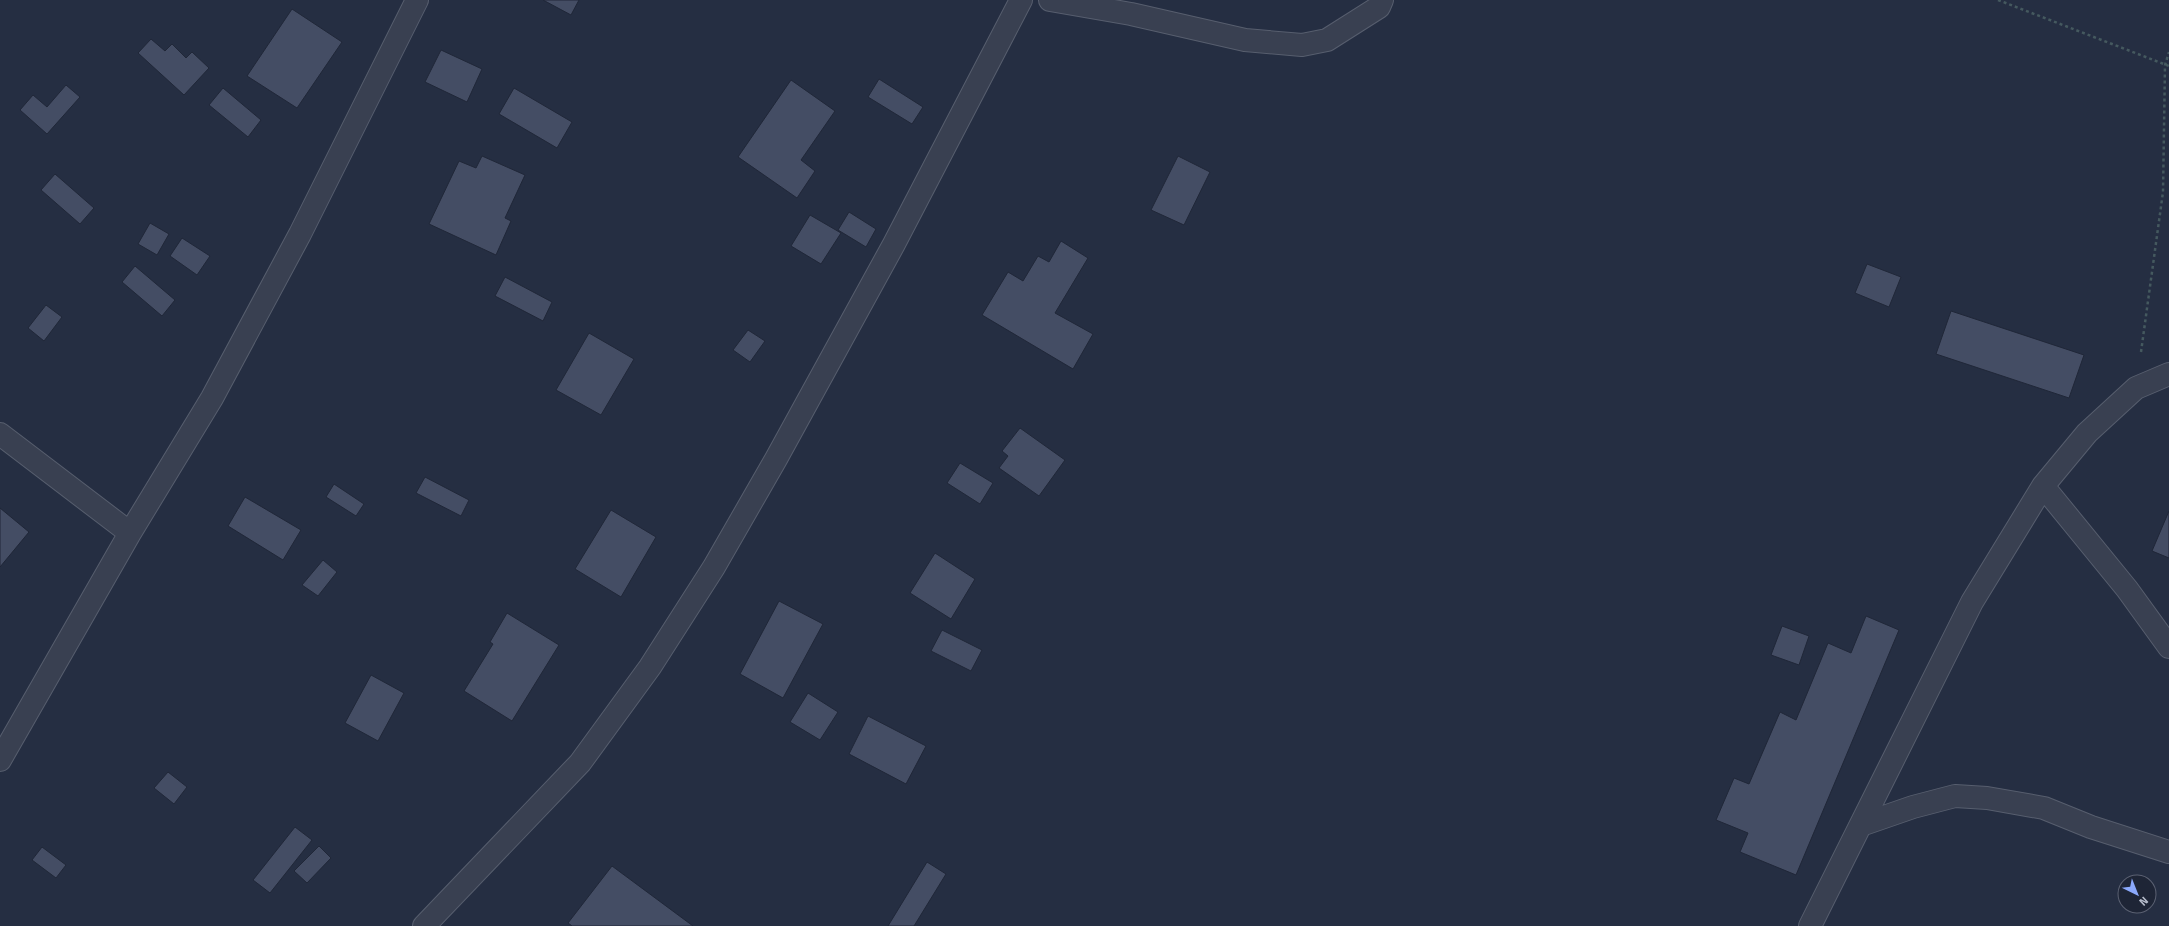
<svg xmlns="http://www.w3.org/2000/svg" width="2169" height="926" viewBox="0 0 2169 926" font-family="'Fira Sans',sans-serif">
<rect width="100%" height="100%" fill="#252e42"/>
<path fill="#444d64" stroke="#202738" d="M543 0H579L571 15Z
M292 9 342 42 297 108 247 76Z
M151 39 165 51 172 44 186 58 192 52 209 68 184 95 138 53Z
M441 50 482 69 467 102 425 82Z
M879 79 923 107 912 124 868 97Z
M791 80 835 111 801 160 815 171 797 198 738 157Z
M66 85 80 97 47 134 20 110 33 95 47 107Z
M223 88 261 120 248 137 209 105Z
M514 88 572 122 557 148 499 114Z
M482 156 525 175 505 218 511 221 496 255 429 224 459 161 476 168Z
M1178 156 1210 172 1184 225 1151 210Z
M55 174 94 208 80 224 41 190Z
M849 212 876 229 866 247 838 230Z
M810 215 841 233 821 264 791 246Z
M150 223 169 234 157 255 138 244Z
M182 238 210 256 197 275 170 256Z
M1061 241 1088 258 1055 313 1093 334 1073 369 982 315 1008 272 1023 281 1038 256 1049 262Z
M1867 264 1901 277 1889 307 1855 293Z
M135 266 175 300 162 316 122 282Z
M505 277 552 302 543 321 495 296Z
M46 305 62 317 44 341 28 328Z
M1951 311 2084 355 2069 398 1936 354Z
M748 330 765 341 750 362 733 350Z
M589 333 634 359 601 415 556 390Z
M1020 428 1065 460 1039 496 999 468 1008 456 1002 451Z
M960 463 993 483 980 504 947 483Z
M425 477 469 500 461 516 416 493Z
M334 484 364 504 356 516 326 497Z
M245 497 301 530 283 560 228 526Z
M0 508 29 532 0 567Z
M611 510 656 537 621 597 575 569Z
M2169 511V558L2152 551Z
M935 553 975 579 951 619 910 593Z
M323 560 337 572 318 596 302 585Z
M779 601 823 624 783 698 740 674Z
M507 613 559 645 512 721 464 691 493 644 490 642Z
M1866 616 1899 630 1796 875 1740 852 1748 833 1716 820 1734 778 1749 784 1780 712 1796 720 1828 643 1851 653Z
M1782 626 1809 636 1799 665 1771 655Z
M942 630 982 650 971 671 931 651Z
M371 675 404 693 378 741 345 723Z
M808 693 838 712 820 740 790 722Z
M868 716 926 746 906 784 849 754Z
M168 772 187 787 174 804 154 788Z
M295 827 312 840 270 893 253 880Z
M319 846 331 858 307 883 294 871Z
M42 847 66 865 56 878 32 860Z
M927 862 946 874 914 926H888Z
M612 866 693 926H572L568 923Z"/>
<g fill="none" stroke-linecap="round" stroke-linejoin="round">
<g stroke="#575e6e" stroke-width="24">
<path id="minor" d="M1050 0 1131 14 1245 40 1302 45 1327 40 1379 7 1382 0
M0 434 130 533
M2043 486 2127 589 2169 647
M0 760 130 533 212 398 300 234 417 0
M1861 825 1913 807 1955 796 1987 798 2044 808 2091 827 2169 852
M424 926 580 763 650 667 714 567 776 459 894 244 1021 0
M1810 926 1972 602 2043 486 2087 433 2136 388 2169 374"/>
</g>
<path stroke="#45595f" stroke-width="2.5" stroke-dasharray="3 3" stroke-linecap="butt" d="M1998 0 2169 66
M2141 352 2163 192 2165 65 2169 52"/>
<use href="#minor" stroke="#394051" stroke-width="22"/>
</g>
<g transform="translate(2137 894) rotate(137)"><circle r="19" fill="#1e2536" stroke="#5b6172"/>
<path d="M0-3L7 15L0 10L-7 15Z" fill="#8ba9fc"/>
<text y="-6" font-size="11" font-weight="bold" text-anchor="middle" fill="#b6bccb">N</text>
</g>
</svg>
